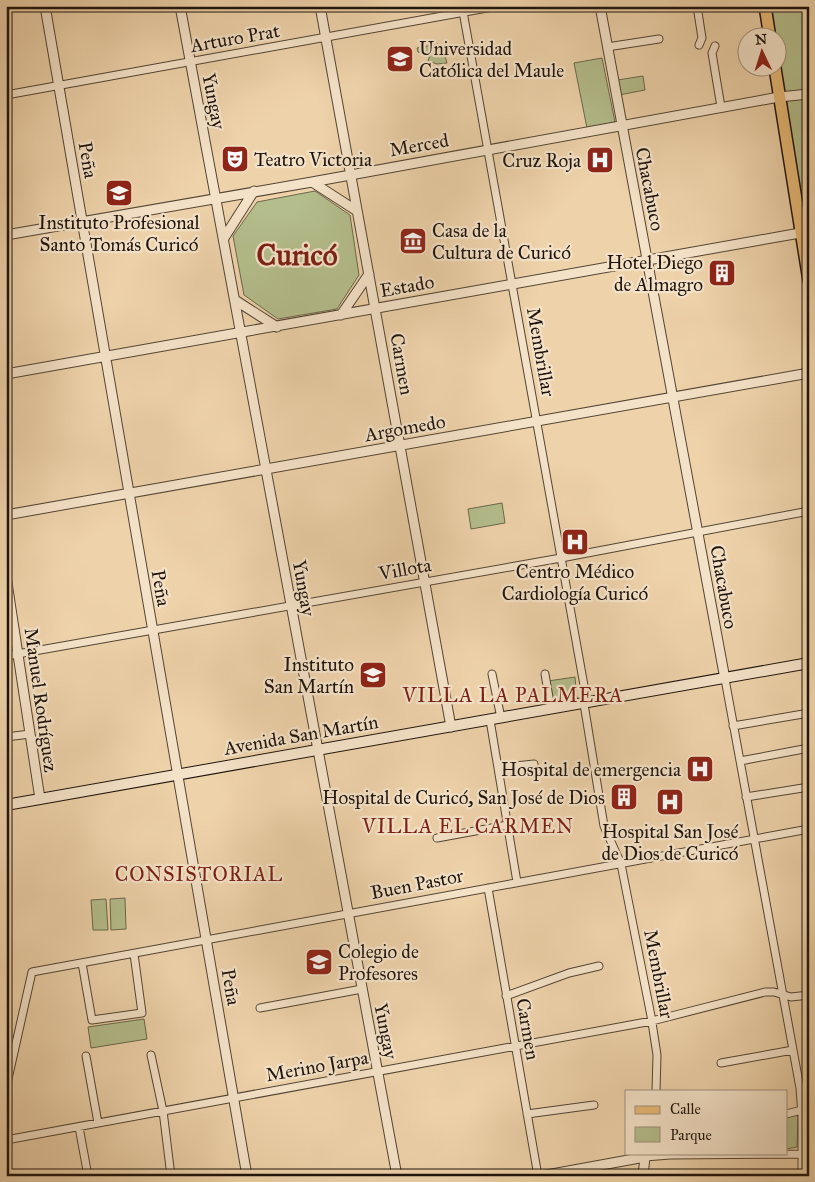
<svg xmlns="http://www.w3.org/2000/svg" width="815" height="1182" viewBox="0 0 815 1182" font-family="'IM FELL Great Primer',serif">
<rect width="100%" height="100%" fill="#eed2aa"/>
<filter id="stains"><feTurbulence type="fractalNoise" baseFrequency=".004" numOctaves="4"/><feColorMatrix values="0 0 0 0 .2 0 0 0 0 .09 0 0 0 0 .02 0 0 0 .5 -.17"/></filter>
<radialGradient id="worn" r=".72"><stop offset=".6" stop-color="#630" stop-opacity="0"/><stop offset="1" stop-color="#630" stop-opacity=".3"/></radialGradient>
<path fill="#b4bd8c" stroke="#69684c" d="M770 6H809V243L806 232V230L778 53V38L775 37Z
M438 44 439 49H443L447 63 437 64 428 61 430 55 418 52 417 48Z
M602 58 615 122 587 128 574 63Z
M643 76 645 90 614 96 611 81Z
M315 191 350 215 359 275 337 309 278 319 244 295 233 236 257 202Z
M502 503 505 523 471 529 468 509Z
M575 677 577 700 552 704 548 681Z
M125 898 126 929 111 930 110 899Z
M106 899 108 930H93L91 900Z
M144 1019 147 1039 91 1048 88 1027Z
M796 1115 798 1117 797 1147 786 1149V1117Z"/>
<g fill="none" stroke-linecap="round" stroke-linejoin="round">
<g stroke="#524434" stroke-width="9">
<path id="minor" d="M462 6 585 691 584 704 604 826 621 864 651 1016 657 1055 656 1091
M697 6 702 38 699 45
M715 46 712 53 721 107
M607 47 659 39
M6 95 498 6
M6 656 561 558 809 511
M492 674 501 718
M545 674 551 709
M725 679 800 1088 802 1115V1176
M490 720 517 882
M733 726 809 713
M6 737 30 734
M740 761 809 748
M498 768 534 764
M746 797 809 787
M437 838 508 825
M488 888 538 1176
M82 963 92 1020 142 1013 134 954
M506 996 569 973 599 966
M260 1008 362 989
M151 1055 163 1111 171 1176
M86 1056 98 1123
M721 1063 793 1050
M6 1088 32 972 809 829
M527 1114 594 1105
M786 1114 802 1110
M79 1127 88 1176
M6 1140 652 1021 765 992H774L791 997 809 995
M647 1154 645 1157 670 1155 802 1154"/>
</g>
<g stroke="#524434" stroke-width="11">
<path id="tertiary" d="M45 6 247 1176
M180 6 397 1176
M320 6 451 727
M600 6 725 679
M312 182 357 211
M6 235 312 182 779 97 809 94
M224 238 254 191
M235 300 277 327
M341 315 369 274
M6 374 800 233
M6 515 809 373
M6 576 40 799
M541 1176 645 1157 643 1176"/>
</g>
<g stroke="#1e140d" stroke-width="12">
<path id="secondary" d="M809 223 800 233 809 243
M6 805 809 663"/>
</g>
<g stroke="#1e140d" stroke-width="14">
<path id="primary" d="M765 6 770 38
M775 68 809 281"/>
</g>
<use href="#minor" stroke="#f4e2c8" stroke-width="7"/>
<use href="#tertiary" stroke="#f4e2c8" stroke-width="9"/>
<use href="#secondary" stroke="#f4e2c8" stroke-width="10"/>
<use href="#primary" stroke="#e7b975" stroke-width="11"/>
</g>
<defs>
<g id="university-square" transform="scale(1.4375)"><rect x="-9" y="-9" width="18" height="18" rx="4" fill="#8f2418" stroke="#f4e2c8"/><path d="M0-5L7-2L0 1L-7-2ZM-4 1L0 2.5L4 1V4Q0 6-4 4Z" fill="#fff"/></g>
<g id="theatre-square" transform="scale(1.4375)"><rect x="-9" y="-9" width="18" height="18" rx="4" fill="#8f2418" stroke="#f4e2c8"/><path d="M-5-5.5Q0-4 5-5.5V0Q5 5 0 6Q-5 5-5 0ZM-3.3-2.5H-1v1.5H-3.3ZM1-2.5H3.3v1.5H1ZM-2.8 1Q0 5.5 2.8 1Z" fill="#fff"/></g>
<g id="hospital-square" transform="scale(1.4375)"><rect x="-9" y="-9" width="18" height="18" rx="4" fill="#8f2418" stroke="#f4e2c8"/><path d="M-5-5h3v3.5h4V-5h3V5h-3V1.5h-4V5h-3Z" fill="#fff"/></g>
<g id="museum-square" transform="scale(1.4375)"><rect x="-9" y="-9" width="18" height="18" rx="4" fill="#8f2418" stroke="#f4e2c8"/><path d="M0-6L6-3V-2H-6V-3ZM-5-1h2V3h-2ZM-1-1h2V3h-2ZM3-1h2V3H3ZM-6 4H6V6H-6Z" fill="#fff"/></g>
<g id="building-square" transform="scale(1.4375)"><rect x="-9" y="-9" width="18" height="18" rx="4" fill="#8f2418" stroke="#f4e2c8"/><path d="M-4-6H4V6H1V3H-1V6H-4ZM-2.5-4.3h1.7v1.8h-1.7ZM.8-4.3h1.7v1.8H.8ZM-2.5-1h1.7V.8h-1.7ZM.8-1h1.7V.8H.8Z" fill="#fff"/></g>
<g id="school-square" transform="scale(1.4375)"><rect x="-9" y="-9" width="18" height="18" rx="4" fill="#8f2418" stroke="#f4e2c8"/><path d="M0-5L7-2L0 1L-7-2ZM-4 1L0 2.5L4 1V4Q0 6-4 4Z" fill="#fff"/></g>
</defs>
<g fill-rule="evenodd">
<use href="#university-square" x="400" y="59"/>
<use href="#theatre-square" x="235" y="159"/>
<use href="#hospital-square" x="600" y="160"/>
<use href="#university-square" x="119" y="193"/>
<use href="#museum-square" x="413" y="241"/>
<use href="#building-square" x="722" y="273"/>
<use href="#hospital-square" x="575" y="542"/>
<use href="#school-square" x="373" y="675"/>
<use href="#hospital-square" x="700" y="769"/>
<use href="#building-square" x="624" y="797"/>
<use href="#hospital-square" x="670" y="802"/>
<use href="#university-square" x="319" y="962"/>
</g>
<g text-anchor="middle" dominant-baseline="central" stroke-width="4.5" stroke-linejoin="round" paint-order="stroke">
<g font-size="19" fill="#1e140d" stroke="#f4e2c8">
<text transform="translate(235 38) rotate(-10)">Arturo Prat</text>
<text transform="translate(214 101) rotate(79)">Yungay</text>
<text transform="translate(419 145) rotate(-10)">Merced</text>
<text transform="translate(88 160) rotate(80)">Peña</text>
<text transform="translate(650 189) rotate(79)">Chacabuco</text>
<text transform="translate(407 286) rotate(-10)">Estado</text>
<text transform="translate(541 352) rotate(80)">Membrillar</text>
<text transform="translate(402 364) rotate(80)">Carmen</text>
<text transform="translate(405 428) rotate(-10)">Argomedo</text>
<text transform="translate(405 569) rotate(-10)">Villota</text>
<text transform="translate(724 587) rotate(80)">Chacabuco</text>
<text transform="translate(161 588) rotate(80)">Peña</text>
<text transform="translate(304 588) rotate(80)">Yungay</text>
<text transform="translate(41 700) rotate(82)">Manuel Rodríguez</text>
<text transform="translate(301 735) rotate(-10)">Avenida San Martín</text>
<text transform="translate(417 884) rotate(-11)">Buen Pastor</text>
<text transform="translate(659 974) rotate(79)">Membrillar</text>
<text transform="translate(231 987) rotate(80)">Peña</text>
<text transform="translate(528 1029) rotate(80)">Carmen</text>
<text transform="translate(386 1031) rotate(79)">Yungay</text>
<text transform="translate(317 1066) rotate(-10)">Merino Jarpa</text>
</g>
<g font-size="19" fill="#1e140d" stroke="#f4e2c8" text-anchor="end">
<text x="419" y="48" text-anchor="start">Universidad<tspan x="419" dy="22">Católica del Maule</tspan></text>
<text x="254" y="159" text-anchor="start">Teatro Victoria</text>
<text x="581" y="160">Cruz Roja</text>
<text x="119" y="222" text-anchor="middle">Instituto Profesional<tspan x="119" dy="22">Santo Tomás Curicó</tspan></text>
<text x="432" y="230" text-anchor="start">Casa de la<tspan x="432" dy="22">Cultura de Curicó</tspan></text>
<text x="703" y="262">Hotel Diego<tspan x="703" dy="22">de Almagro</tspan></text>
<text x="575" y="571" text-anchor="middle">Centro Médico<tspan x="575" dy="22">Cardiología Curicó</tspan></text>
<text x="354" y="664">Instituto<tspan x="354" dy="22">San Martín</tspan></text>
<text x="681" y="769">Hospital de emergencia</text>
<text x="605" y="797">Hospital de Curicó, San José de Dios</text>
<text x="670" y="831" text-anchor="middle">Hospital San José<tspan x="670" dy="22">de Dios de Curicó</tspan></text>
<text x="338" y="951" text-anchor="start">Colegio de<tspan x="338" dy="22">Profesores</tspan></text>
</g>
<g font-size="20" letter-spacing="1" fill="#7a1f14" stroke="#f4e2c8">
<text x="513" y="695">VILLA LA PALMERA</text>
<text x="468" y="826">VILLA EL CARMEN</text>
<text x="199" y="874">CONSISTORIAL</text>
</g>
<g font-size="29" font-weight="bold" fill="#7a1f14" stroke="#f4e2c8">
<text x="297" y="255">Curicó</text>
</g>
</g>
<rect width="815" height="1182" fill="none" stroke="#eed2aa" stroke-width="25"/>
<rect x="8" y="8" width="800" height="1167" fill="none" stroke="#1e140d" stroke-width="2.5"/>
<rect x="12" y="12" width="790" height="1157" fill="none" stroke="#1e140d"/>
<rect x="625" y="1090" width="162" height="65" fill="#f4e2c8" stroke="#9e907d"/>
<rect x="635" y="1106" width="25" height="8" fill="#e7b975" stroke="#9e907d"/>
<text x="670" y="1114" font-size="15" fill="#1e140d">Calle</text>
<rect x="635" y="1127" width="25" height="15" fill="#b4bd8c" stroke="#9e907d"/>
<text x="670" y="1140" font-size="15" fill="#1e140d">Parque</text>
<g transform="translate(762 52) rotate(356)"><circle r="24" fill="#f4e2c8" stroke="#9e907d"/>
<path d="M0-4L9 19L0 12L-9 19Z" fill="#8f2418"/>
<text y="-8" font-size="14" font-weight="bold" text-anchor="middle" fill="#1e140d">N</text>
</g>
<rect width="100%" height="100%" filter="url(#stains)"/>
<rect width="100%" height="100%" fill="url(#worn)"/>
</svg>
